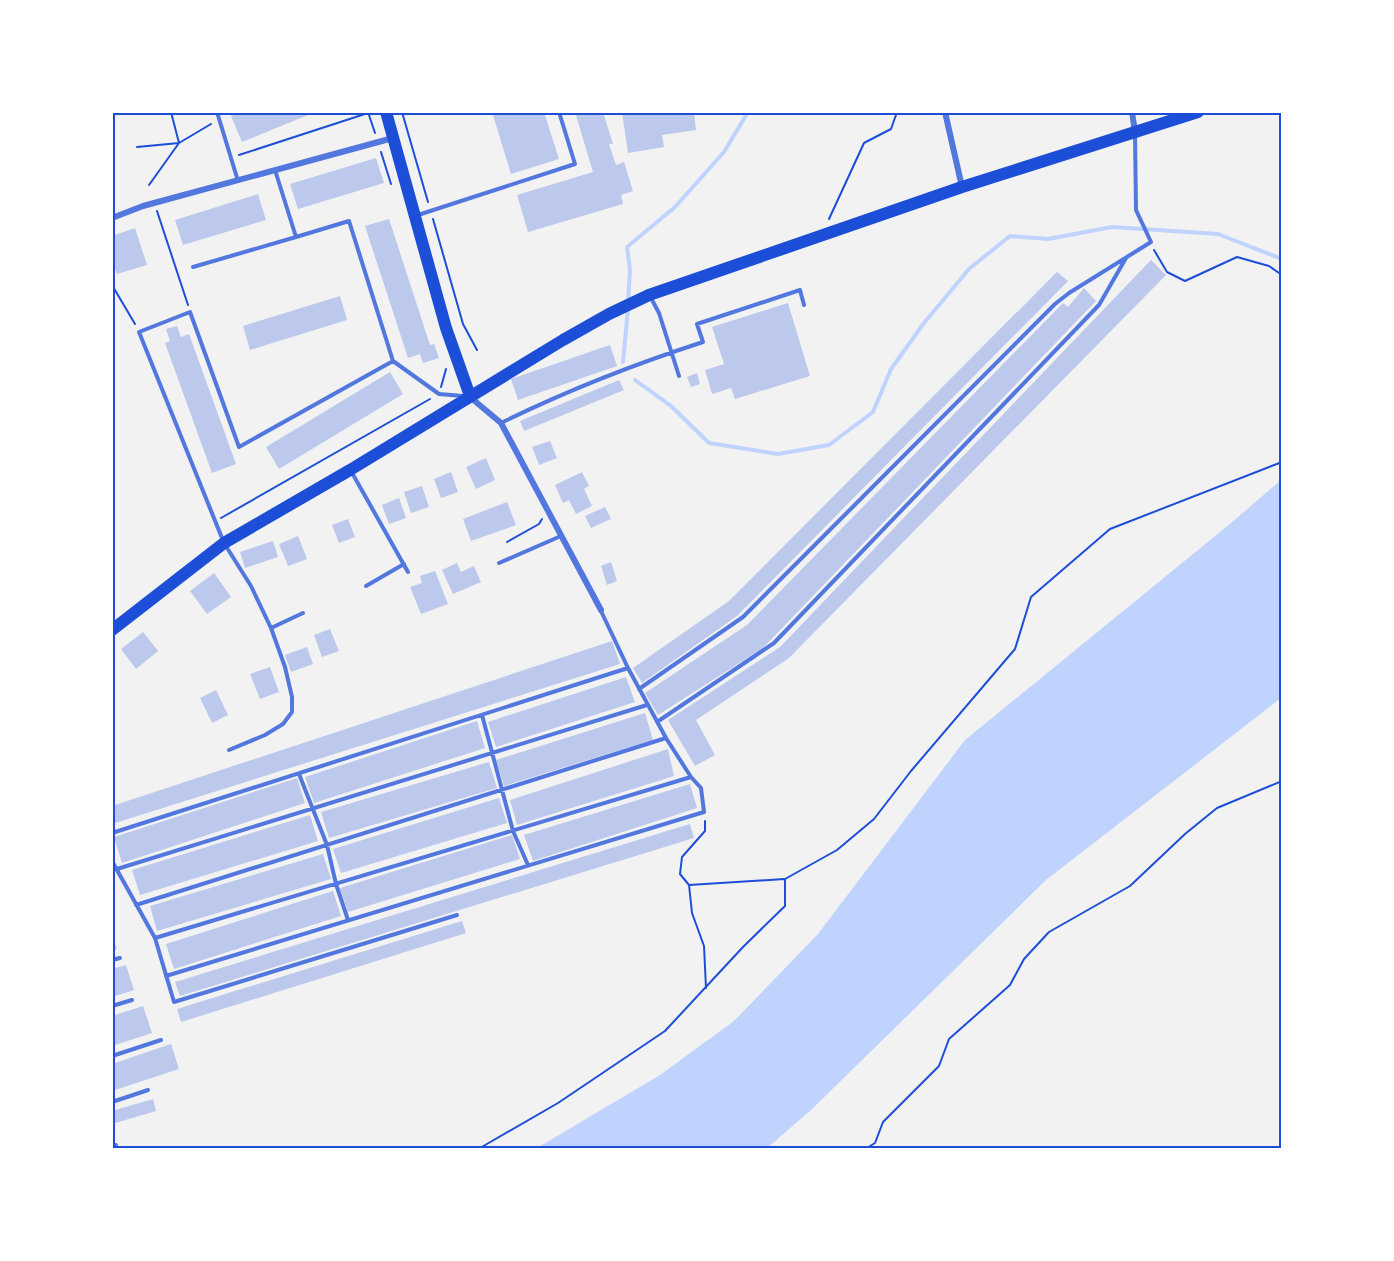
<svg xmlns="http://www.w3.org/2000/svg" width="1394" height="1261" viewBox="0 0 1394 1261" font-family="'Open Sans',sans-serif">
<rect width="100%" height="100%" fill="#f2f2f2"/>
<path fill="#bfd3fe" d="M1281 480V698L1046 880 810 1111 767 1148H537L660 1075 734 1021 818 934 965 740 1231 523Z"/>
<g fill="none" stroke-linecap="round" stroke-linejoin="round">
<path stroke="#bfd3fe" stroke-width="4" d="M628 302 630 270 627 247 675 207 724 152 748 112
M623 362 628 309
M635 380 671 406 709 443 778 454 829 445 873 412 891 369 924 323 969 269 1010 236 1048 239 1112 227 1218 234 1282 259"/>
</g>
<path fill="#bdc9ec" d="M238 112H313V113L242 142 231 116Z
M492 112H544L559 159 511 174Z
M575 112H603L613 144H609L616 165 624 162 633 191 621 195 623 204 528 232 517 195 593 172Z
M622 112H694L696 130 662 135 664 147 628 153Z
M376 158 384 183 298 209 290 184Z
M258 194 266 220 183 245 175 220Z
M389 219 430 345 434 344 439 358 423 363 420 354 408 358 365 226Z
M135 228 147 265 117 274 112 260V236Z
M1151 260 1166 275 789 658 696 720 715 755 695 766 668 720 780 647Z
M1057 272 1068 281 737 616 642 683 633 668 729 601Z
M1084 288 1096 301 763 648 658 715 645 693 747 625 1063 303 1068 307Z
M340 296 347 320 250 350 243 326Z
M788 303 810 376 735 399 731 388 712 394 705 370 724 364 712 327Z
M177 326 181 337 189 334 236 464 212 473 165 343 170 341 166 329Z
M610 345 617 366 518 400 511 379Z
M390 372 403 394 279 469 266 447Z
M697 373 700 384 691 387 687 377Z
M619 380 624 390 524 431 520 421Z
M550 441 557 458 539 465 532 447Z
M486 458 495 480 476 489 466 467Z
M451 472 458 492 441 498 434 479Z
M582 472 589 486 584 489 592 506 576 514 569 500 563 503 555 485Z
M422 486 429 507 411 513 404 492Z
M399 498 406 518 389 524 382 505Z
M507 502 516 525 471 541 463 519Z
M605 507 611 519 591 528 585 516Z
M348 519 355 537 339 543 332 525Z
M298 536 307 559 288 566 279 544Z
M273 541 278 557 245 568 240 552Z
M611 562 617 581 607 585 601 566Z
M457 563 461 572 474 566 481 582 453 594 442 570Z
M435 571 448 604 421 614 410 587 422 583 420 576Z
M214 573 231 597 207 614 190 591Z
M330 629 339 651 322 657 314 635Z
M143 632 158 651 136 669 121 649Z
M612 641 620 664 112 824V806Z
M307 647 313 664 291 672 285 655Z
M270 667 279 692 260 699 250 674Z
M626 677 635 702 496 747 488 722Z
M216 690 228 715 212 723 200 698Z
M645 713 653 740 504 786 496 760Z
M477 721 485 748 314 803 305 777Z
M668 749 674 776 517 825 510 800Z
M489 762 497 788 329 838 321 812Z
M297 778 305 803 122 863 114 837Z
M690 784 697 808 533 861 524 835Z
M499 798 507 823 341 873 333 849Z
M310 815 318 841 140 895 132 870Z
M690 824 694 838 180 996 175 982Z
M512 835 520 859 348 912 340 888Z
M323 854 331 879 157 931 150 906Z
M333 891 341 916 174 969 166 944Z
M462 921 466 933 181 1022 177 1009Z
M112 936 117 949 112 951Z
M126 965 134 990 112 997V969Z
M143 1006 152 1033 112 1046V1016Z
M171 1044 179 1069 112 1091V1064Z
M153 1099 156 1111 112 1124V1111Z"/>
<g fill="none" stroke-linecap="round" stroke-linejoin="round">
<path stroke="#1d4ed8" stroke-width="2" d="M368 112 375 133
M402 112 428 202
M137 147 179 143 171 112
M381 152 391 184
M239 155 368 113
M149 185 179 143 211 124
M157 211 188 305
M433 219 463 324 477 350
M829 219 864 143 891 129 897 112
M1154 250 1167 272 1185 281 1237 257 1269 266 1282 275
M112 285 135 324
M441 387 446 369
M221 518 430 399
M507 542 539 524 542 519
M705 821V831L682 857 680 874 689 885 784 879
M689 885 692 913 704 946 706 988
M480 1148 558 1103 665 1031 743 947 785 906V879L837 850 874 819 911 771 1015 649 1031 597 1110 529 1282 462
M867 1148 875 1143 883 1122 939 1066 949 1039 1010 985 1024 959 1049 932 1130 886 1185 834 1217 808 1282 781"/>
<path stroke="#5277de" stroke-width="4" d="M217 112 238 181
M275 170 296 237 349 221 393 361 439 394 463 396
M418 215 575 164 559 112
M193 267 296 237
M651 298 659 313 679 376
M501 423C568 390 632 365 703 342L697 324 800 290 804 305
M351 471 408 572
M499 563 561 536
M366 586 404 564
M271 628 303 613
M639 689 743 617 1055 304 1069 293 1151 242 1136 210 1135 133
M482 715 513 831 528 865
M657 722 774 643 1099 305 1126 258
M229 750 265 735 283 724 292 712V697L285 667 271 628 251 586 224 543 139 332 190 312 239 447 393 361
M299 774 327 845 336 884 348 920
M112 833 628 668
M112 861 155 938 174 1002 457 915
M117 869 647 705
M136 905 666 738
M155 938 691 777
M112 960 120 958
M166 976 704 812 701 788 691 777 666 738 628 668 601 611
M112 1006 132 1000
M112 1056 161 1040
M112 1102 148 1090
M112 1146 116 1145"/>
<path stroke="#5277de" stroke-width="6" d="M945 112 962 187
M1132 112 1135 132
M112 218 143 206 393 138
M470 397 501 423 601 610"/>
<path stroke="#1d4ed8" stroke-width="12" d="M386 112 446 328 470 396
M112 630 224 543 350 470 563 340 609 314 649 295 962 187 1198 112"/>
</g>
<rect width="1394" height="1261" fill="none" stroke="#ffffff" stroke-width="228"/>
<rect x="114" y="114" width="1166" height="1033" fill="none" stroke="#1d4ed8" stroke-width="2"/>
</svg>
